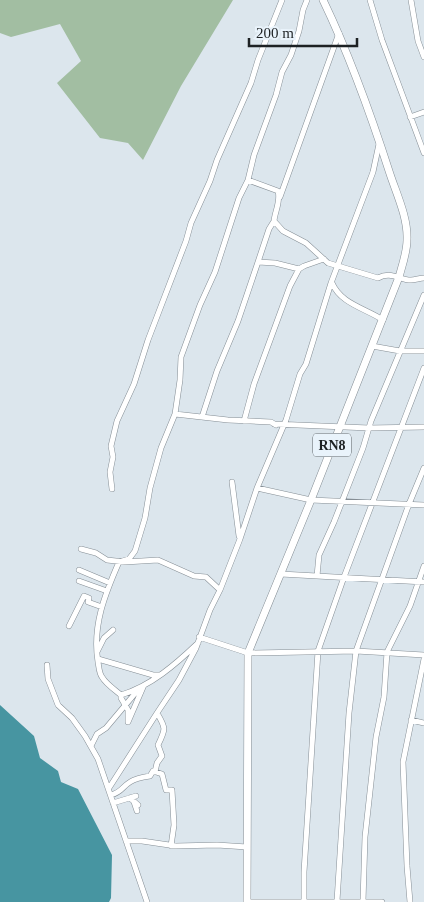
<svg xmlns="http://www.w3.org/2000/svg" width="424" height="902" viewBox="0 0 424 902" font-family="'Times New Roman',serif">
<rect width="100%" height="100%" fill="#dce6ed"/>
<path fill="#a2bea2" d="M0 0H233L181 86 143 160 128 143 100 138 57 83 81 61 60 24 11 37 0 33Z"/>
<path fill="#4795a1" d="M0 705 34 736 40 758 58 771 61 782 78 789 112 855 111 898 109 902H0Z"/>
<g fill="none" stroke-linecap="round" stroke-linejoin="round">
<g stroke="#858e95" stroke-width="6">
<path id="minor" d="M370 0 382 40 424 153
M411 0 418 41 424 57
M410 117 424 112
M248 180 278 191C281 201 275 211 274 221L283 231 306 243 328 263 378 278C391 271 399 280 411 280 415 280 420 278 424 278
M280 197 339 33
M274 221 269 229 258 262 275 263 299 269
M332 283C341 304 365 308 383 320
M372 346 400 351H424
M175 414 228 420 271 422 276 425
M202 417 217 371 238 321 258 262
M244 421 254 384 290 286 299 269 304 266 324 259
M274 424 369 428 424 427
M232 482 239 536
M257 488 311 500 424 505
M112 489 110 472 113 457 111 446 117 421 134 384 148 340 186 241 191 223 210 181 217 160 251 83 258 60 282 0
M81 549 96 553 107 560 125 562 158 560 194 576 206 577 220 590
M79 570 110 583
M281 574 424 582
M317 576 319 555 334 522 363 448 371 421 424 295
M79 581 107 591
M69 626 84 596 89 598 88 602 102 607
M199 637 248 653 356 651 424 655
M198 643C176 664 151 686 121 695 115 690 106 684 102 677 99 673 99 667 98 662 92 626 105 594 119 562L129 559 135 551 145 518 150 488 161 448 175 414 180 380 181 357 200 305 215 272 239 198 248 180 254 155 276 95 282 72 291 55 299 31 303 10 307 0
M97 652 104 638 113 630
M98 659 153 675H160
M47 665 48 679 58 705 72 718 85 736 98 759 147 902
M121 695V698L128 710V722L144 685
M411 720 424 723
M91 746 97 734 106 728 138 690
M155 772 157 763 162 756 158 745C166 729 166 728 157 713
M109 788 157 713 179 680 196 648 210 610 220 590 240 539 257 488 286 420 300 374 306 364 331 283 373 172 379 144
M111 795C122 792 122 787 130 782 136 778 143 777 150 776L153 771 162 774 166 790H172L174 825 171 846
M130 798 138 805
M134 802 137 811
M113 803 136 796
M126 841H142L176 846 217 845 247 847
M337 901 349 713 356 651 409 504 424 468
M363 901 365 837 376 737 384 697 387 652 410 606 424 566
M247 902H382
M304 902V872L318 651 344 577 424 368
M410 902 407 866 403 762 424 659"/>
</g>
<g stroke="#858e95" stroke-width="8">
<path id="major" d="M247 902 248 653 311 500 399 277C402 266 407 252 407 240 408 218 397 195 390 174 371 115 350 56 323 0"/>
</g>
<use href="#minor" stroke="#fff" stroke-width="5"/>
<use href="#major" stroke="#fff" stroke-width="7"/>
</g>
<g text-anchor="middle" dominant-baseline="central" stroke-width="5" stroke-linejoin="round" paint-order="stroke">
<rect fill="#e9f3fb" stroke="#5a6064" stroke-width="1" x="313" y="433.5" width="38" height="23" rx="4"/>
<g font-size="14" font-weight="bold" fill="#1d2123">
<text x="332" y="445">RN8</text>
</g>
</g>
<path d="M249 38v8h108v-8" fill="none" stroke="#1d2123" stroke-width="2.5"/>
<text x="256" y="38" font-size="15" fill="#1d2123" stroke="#e9f3fb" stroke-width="4" paint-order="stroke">200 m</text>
</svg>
